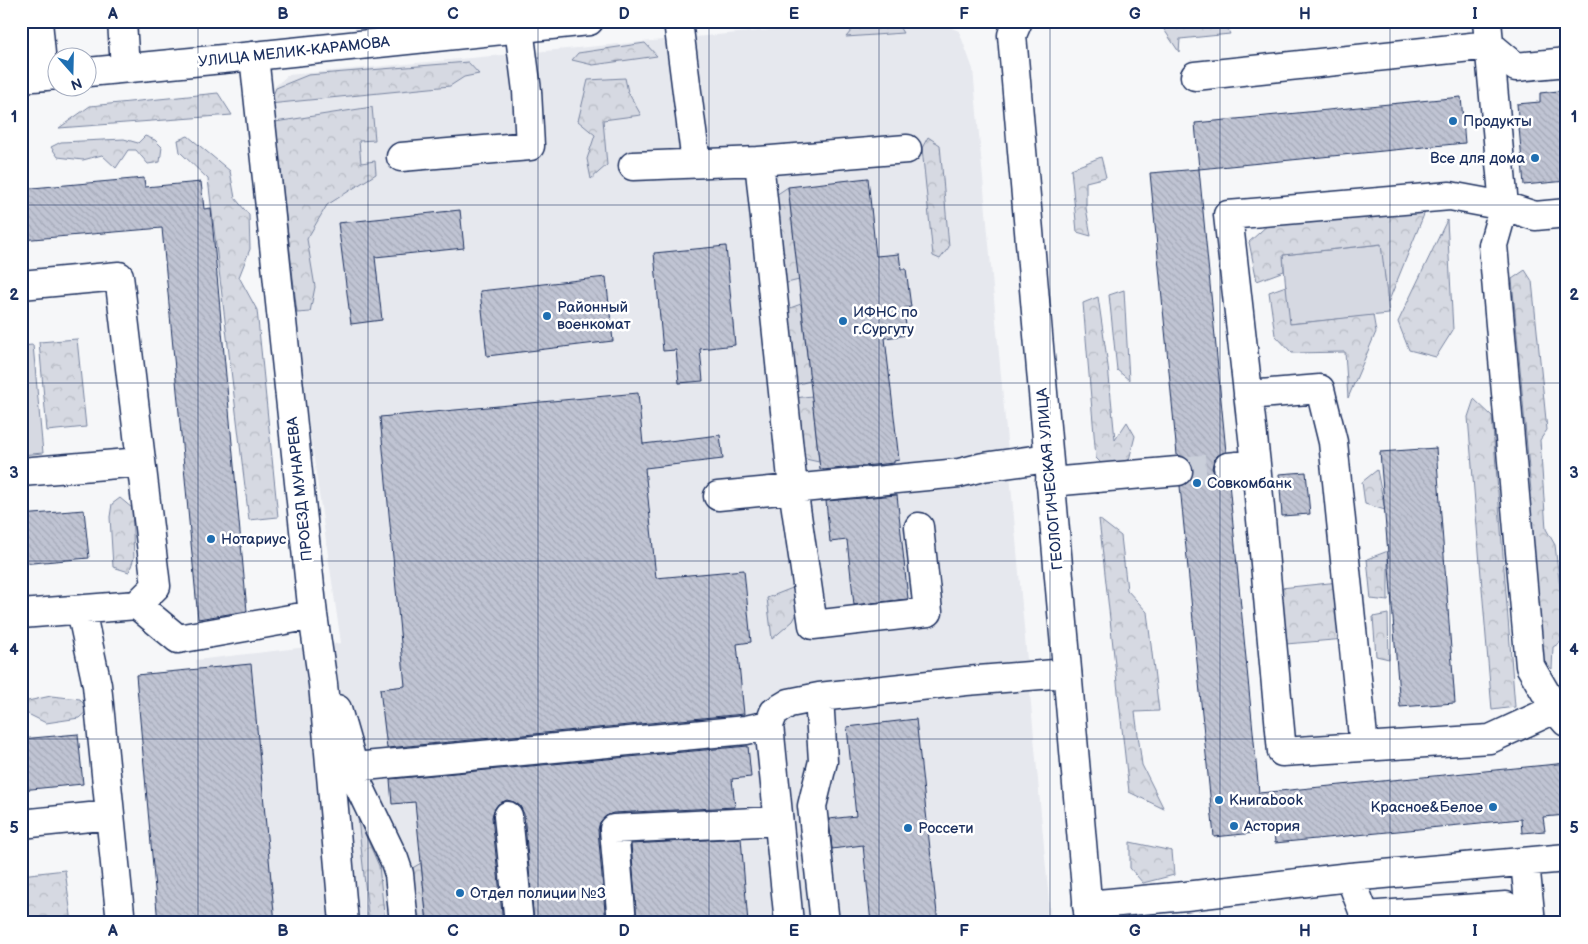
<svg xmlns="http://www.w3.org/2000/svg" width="1588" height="944" viewBox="0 0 1588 944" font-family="'Balsamiq Sans',sans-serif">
<defs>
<pattern id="forest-crowns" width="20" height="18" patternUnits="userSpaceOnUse" patternTransform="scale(1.25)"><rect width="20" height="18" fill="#d6d9e2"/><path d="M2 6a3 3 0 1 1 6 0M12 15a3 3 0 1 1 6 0" fill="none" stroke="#b7bbc4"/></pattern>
<pattern id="building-back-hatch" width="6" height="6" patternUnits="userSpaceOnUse" patternTransform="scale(1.25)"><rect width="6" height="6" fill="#c0c4d3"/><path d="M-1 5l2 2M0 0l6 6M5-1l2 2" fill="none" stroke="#a4a9b8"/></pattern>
</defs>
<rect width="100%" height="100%" fill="#f6f7f9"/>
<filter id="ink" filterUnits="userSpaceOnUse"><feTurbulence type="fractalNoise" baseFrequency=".02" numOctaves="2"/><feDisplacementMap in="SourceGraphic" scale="10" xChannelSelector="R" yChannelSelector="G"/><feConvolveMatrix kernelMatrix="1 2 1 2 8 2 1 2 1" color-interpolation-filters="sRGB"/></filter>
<g filter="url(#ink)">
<path fill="#e6e8ee" d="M866 21H935L959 31 973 69 1051 923H221L196 660 341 643 295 331 267 93 288 75Z"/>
<path fill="#d6d9e2" stroke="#7884a0" d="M1382 244 1389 314 1289 324 1283 255Z
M33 345 43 453 21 455V346Z"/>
<path fill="url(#forest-crowns)" stroke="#7884a0" d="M896 22 903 33 846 37 857 24Z
M1224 22 1230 34 1180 39 1179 52 1161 25Z
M645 43 657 56 593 65 572 60 578 53Z
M468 62 479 74 464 77 450 86 269 104 276 88 308 75Z
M625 78 628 92 641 115 603 120 607 165 591 179 587 159 595 135 578 121 588 80Z
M218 93 232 115 59 128 90 106Z
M372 107 375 140 359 141 361 163 375 161 376 174 327 205 307 239 315 287 310 312 297 313 275 122Z
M145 136 155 140 162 147 160 162 148 164 136 150H128L116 168 102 155 83 160 58 157 51 147 61 142 124 139 138 143Z
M188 136 230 171 235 198 249 215 250 249 239 277 257 310 278 517 249 520 208 179 180 152 178 140Z
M928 137 940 145 949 247 940 259 933 256 922 148Z
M1101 157 1106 177 1086 182V208L1091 236 1077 232 1071 169Z
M788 187 799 280 779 285 770 199Z
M1427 207 1388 303 1381 244 1283 255 1284 271 1257 281 1249 242 1270 223Z
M1447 220 1453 330 1436 357 1409 350 1398 322Z
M1525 270 1532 281 1547 430 1540 440 1546 529 1555 545 1566 639 1553 647 1552 669 1539 658 1525 499 1531 491 1512 279Z
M1286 286 1290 324 1373 315 1376 332 1348 398 1345 352 1292 353 1275 335 1269 292Z
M1124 290 1129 380 1117 370 1109 295Z
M1098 297 1108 366 1115 440 1127 422 1135 436 1129 460 1109 471 1096 458 1083 303Z
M801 304 810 381 787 387 779 312Z
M77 339 86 427 47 431 39 342Z
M812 396 819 462 792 456 786 399Z
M1474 399 1492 416 1515 707 1492 710 1468 417Z
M1377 470 1385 510 1365 504 1362 482Z
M120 498 132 508 134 558 129 572 113 567 110 517 112 504Z
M1099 519 1121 536 1127 590 1147 612 1159 711 1135 712 1142 765 1164 809 1129 792Z
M1388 551V601L1371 599 1367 559Z
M1339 582 1345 639 1286 644 1281 588Z
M795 587 803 602 793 621 772 639 767 598Z
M1388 614 1389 659 1376 656 1373 617Z
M51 696 80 699 88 710 79 718 46 723 26 713 23 702Z
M358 818 379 866 385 923H369Z
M1130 842 1172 851 1174 875 1143 883 1130 868Z
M421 863 427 923H415L409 870Z
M65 870 72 923H21V875Z"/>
<path fill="url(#building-back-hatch)" stroke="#1b2f5e" d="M1567 90V181L1524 185 1517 104 1540 102V93Z
M1461 97 1465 143 1199 169 1226 452 1218 455 1214 460 1212 468 1216 477 1221 481 1229 483 1259 793 1567 763V815L1543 817 1545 831 1522 833 1521 819 1275 843 1274 831 1214 837 1180 486 1187 483 1192 478 1193 469 1191 462 1185 457 1177 455 1150 173 1199 169 1195 123Z
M144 178 145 187 201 182 204 209 211 208 247 611 198 619 162 228 21 240V189Z
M868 178 876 256 899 254 901 269H906L911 307 904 308 907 335 885 338 899 460 894 461V463L823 470V469H820L788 187Z
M460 210 464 248 375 257 382 320 351 324 338 223Z
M726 246 735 345 700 349 703 381 679 383 676 350 663 351 654 253Z
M606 277 613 341 487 356 480 291Z
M638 393 643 444 720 435 723 459 645 468 656 578 744 570 751 642 737 644 744 714 387 748 380 689 405 686 380 417Z
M1436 448 1455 703 1400 707 1380 452Z
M1306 472 1310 514 1282 516 1279 474Z
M897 495 908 599 854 605 847 540 830 542 826 501Z
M84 510 89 558 21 564V515Z
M251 664 275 923H158L136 675Z
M916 719 938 923H871L863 845 832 849 829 819 856 816 847 727Z
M78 734 83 784 21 790V739Z
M748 746 751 777 732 779 735 807 613 813 606 816 600 822 598 830 606 923H534L524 814 520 806 514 802 507 800 498 804 494 810 492 817 503 923H427L415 802 392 804 390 779Z
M741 838 748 923H637L631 844Z"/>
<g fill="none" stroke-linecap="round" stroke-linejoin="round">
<path stroke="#cacfda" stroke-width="28" stroke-dasharray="28 14" stroke-linecap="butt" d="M1178 471 1228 467"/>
<g stroke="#1b2f5e" stroke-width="31">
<path id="minor" d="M38 21 43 76
M122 21 125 68
M678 21 696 163
M1487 21 1504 206 1493 245 1530 666 1555 709 1566 722
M254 56 313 615 323 684 344 923
M1195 76 1490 45 1516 67 1567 62
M401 157 530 146 527 91 519 28
M759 161 793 488 813 625 928 612 919 527
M633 166 759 161 907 149
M1567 213 1535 216 1504 206 1450 196 1228 215 1256 464 1282 752 1490 739 1555 709 1567 707
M21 285 119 276 156 586 137 605
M1248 395 1320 389 1333 442 1364 747
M1228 467 1256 464
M21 472 141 462
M1050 482 1178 471
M718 496 959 473 983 467 1048 458
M81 610 97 685 121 923
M21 614 137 605 178 639 313 615
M819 697 823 761 812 806 825 923
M337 709 359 786 394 859 399 874 404 923
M354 767 746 730 769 725
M508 816 519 923
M21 824 110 815
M1525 862 1531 923
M1350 877 1365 916 1506 906 1508 923
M1087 905 1186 896 1350 877 1567 858
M622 923 614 829 778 821
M789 923 769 725 774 712 789 703 819 697 966 681 1067 673"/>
</g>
<g stroke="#1b2f5e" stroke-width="31">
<path id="major" d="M1018 21 1012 35 1089 923
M88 72 254 56 589 21
M21 78 58 75"/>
</g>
<use href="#minor" stroke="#fff" stroke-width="28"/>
<use href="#major" stroke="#fff" stroke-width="28"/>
</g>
</g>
<path fill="none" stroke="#1b2f5e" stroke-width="1" stroke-opacity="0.55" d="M198 21V923M368 21V923M538 21V923M709 21V923M879 21V923M1050 21V923M1220 21V923M1390 21V923M21 205H1567M21 383H1567M21 561H1567M21 739H1567"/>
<g fill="#1f6fb2" stroke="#fff" stroke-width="2">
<circle cx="1453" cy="121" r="5"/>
<circle cx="1535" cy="158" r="5"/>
<circle cx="547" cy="316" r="5"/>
<circle cx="843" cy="321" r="5"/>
<circle cx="1197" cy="483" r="5"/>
<circle cx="211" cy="539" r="5"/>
<circle cx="1219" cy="800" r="5"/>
<circle cx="1493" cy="807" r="5"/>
<circle cx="1234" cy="826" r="5"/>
<circle cx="908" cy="828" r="5"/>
<circle cx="460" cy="893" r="5"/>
</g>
<g text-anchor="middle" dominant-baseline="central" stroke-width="5" stroke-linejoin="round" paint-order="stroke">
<g font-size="15" fill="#1b2f5e" stroke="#fff">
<text transform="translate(294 52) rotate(-6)">УЛИЦА МЕЛИК-КАРАМОВА</text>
<text transform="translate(1050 479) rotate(-95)">ГЕОЛОГИЧЕСКАЯ УЛИЦА</text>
<text transform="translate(300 489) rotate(-96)">ПРОЕЗД МУНАРЕВА</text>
</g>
<g font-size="15" fill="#1b2f5e" stroke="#fff" text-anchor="start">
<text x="1463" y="121">Продукты</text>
<text x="1525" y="158" text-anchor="end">Все для дома</text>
<text x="557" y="307">Районный<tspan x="557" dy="17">военкомат</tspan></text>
<text x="853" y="312">ИФНС по<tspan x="853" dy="17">г.Сургуту</tspan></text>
<text x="1207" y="483">Совкомбанк</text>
<text x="221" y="539">Нотариус</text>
<text x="1229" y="800">Книгаbook</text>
<text x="1483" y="807" text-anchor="end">Красное&amp;Белое</text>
<text x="1244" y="826">Астория</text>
<text x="918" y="828">Россети</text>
<text x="470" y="893">Отдел полиции №3</text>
</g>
</g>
<rect width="1588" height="944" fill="none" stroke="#fff" stroke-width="55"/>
<g transform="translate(72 72) rotate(160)"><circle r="24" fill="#ffffff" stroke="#a4acbf"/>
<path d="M0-4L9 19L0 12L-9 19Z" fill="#1f6fb2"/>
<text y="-8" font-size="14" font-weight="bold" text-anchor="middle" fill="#1b2f5e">N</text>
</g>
<rect x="28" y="28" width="1532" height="888" fill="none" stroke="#1b2f5e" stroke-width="2"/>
<g font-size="16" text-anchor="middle" font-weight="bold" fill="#1b2f5e">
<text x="113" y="19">A</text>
<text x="283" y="19">B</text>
<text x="453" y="19">C</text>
<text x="624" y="19">D</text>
<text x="794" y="19">E</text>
<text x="964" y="19">F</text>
<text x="1135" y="19">G</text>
<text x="1305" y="19">H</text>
<text x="1475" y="19">I</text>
<text x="14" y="122">1</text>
<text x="1574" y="122">1</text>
<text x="14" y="300">2</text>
<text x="1574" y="300">2</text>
<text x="14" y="478">3</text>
<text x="1574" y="478">3</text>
<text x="14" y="655">4</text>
<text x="1574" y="655">4</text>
<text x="14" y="833">5</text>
<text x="1574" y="833">5</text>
<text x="113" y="936">A</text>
<text x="283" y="936">B</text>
<text x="453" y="936">C</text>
<text x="624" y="936">D</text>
<text x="794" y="936">E</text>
<text x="964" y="936">F</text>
<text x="1135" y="936">G</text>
<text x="1305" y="936">H</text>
<text x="1475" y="936">I</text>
</g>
</svg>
